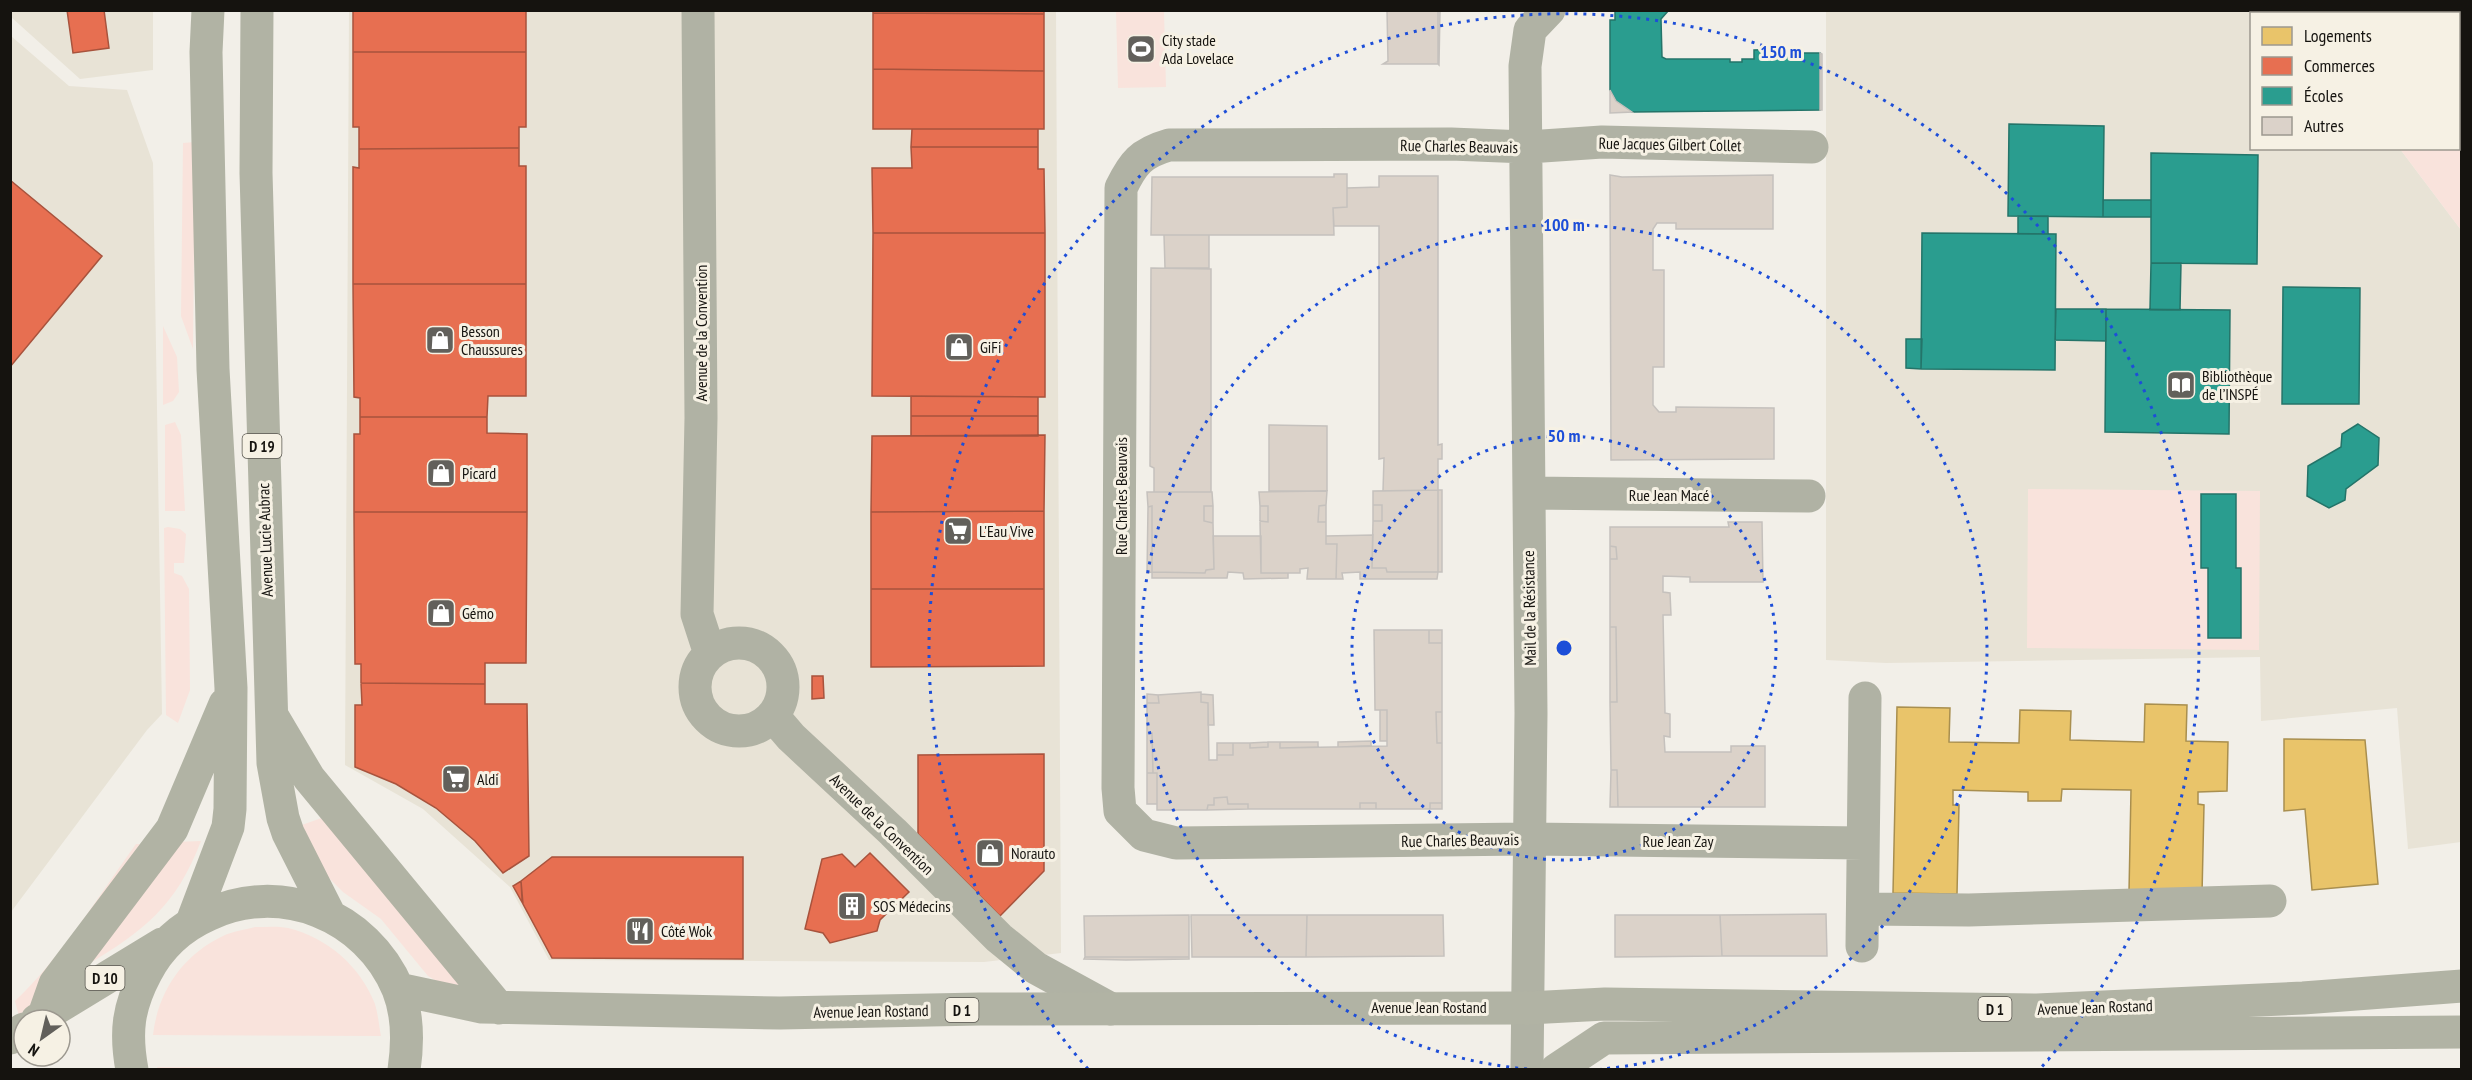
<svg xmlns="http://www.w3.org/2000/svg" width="2472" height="1080" viewBox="0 0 2472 1080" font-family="'PT Sans Narrow',sans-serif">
<rect width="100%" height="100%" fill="#f2efe8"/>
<path fill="#e8e3d6" d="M11 10 153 11V70L80 79 11 17Z
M349 11H1056L1061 953 984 962 549 960 510 887 423 809 345 765Z
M1826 11H2295L2297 13 2252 14V148L2400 149 2461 230V842L2408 849 2397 708 2261 721 2260 657 1886 663 1826 660Z
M11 36 69 86 127 90 153 163 162 714 147 730 11 912Z"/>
<path fill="#f9e3dc" d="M1116 11H1164L1166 87 1118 88Z
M2295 11H2461V230L2400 149 2458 148V14H2297Z
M195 142 193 349 181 316 183 143Z
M163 326 177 357 179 392 173 401 163 405Z
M175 422 181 435 185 511H165V425Z
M2028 489 2260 491 2259 650 2027 648Z
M168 527 180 529 186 534 184 563H174V573L182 576 189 589 190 690 178 723 166 715 164 528Z
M330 815 473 987 440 983 428 976 381 919 343 892 326 875 299 826Z
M201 841C176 906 145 930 87 965L175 842Z
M136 844H150L39 997 19 1016 15 1001C61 958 99 895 136 844Z
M255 927C266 927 278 926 288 928 328 938 360 966 375 1004 378 1014 379 1026 381 1036L153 1035C158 991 183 955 223 936 233 931 245 930 255 927Z
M157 1067 377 1068V1070H158Z"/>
<path fill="#e9c46a" stroke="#a98f4f" stroke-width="1.5" d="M2145 704 2187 705 2186 741 2228 742 2227 791 2198 792V804L2204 805 2202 894 2129 892 2131 790 2062 789 2061 801H2028V792L1953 790V805H1959L1957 894 1893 893 1897 707 1950 708 1949 742 2019 743 2020 710 2071 711 2070 740 2144 742Z
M2284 739 2365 740 2378 884 2312 890 2305 809 2284 811Z"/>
<path fill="#e76f51" stroke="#a8533d" stroke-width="1.5" d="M67 10H104L109 48 73 53Z
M353 10H526V52H353Z
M873 10H1044V14L873 13Z
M873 13 1044 14V71L873 69Z
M353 52H526V127H519V148L359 149V127H353Z
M873 69 1044 71V129H873Z
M912 129H1038V147H911Z
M911 147H1038V169H1044L1045 233H873L872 168H912Z
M519 148V166H526V284H353V167L359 168V149Z
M10 180 102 256 10 367Z
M873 233H1045V397L872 396Z
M353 284H526V396H488L487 417H360V398L354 397Z
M911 396 1038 397V416H911Z
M911 416H1038V436H911Z
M360 417H487V433L527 434V512H354V434H360Z
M1045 435 1044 511 871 512 872 436Z
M1044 511V589H871V512Z
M354 512H527L526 663H485V684L361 683V664H355Z
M871 589H1044V666L871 667Z
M812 676H823L824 698 812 699Z
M361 683 485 684V704H527L529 856 503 873 475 841 436 808 396 784 355 767V705H362Z
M1044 754V871L1000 916 918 834V755Z
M870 853 909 892 880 920 877 931 830 943 823 933 805 929 822 859 842 854 855 867Z
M552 857H743V959L552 958 523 904 521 881Z
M521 881 522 899 523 904 513 886Z"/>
<path fill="#2a9d8f" stroke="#247469" stroke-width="1.5" d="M1615 10H1669L1661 19 1662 57 1666 59H1730V62H1742V59H1754V50L1792 49 1793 53H1820V110L1632 112 1626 109 1616 101 1610 90V20H1615Z
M2009 124 2104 126 2103 217 2008 216Z
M2151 153 2258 155 2257 264 2151 263Z
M2103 200H2151V217H2103Z
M2018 216H2048V234H2018Z
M1922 233 2056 234 2055 370 1921 369Z
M2151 263H2181L2180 310H2150Z
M2283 287 2360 288 2359 404H2282Z
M2056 309H2106V341L2055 340Z
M2106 309 2230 310 2229 434 2105 432Z
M1906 339H1922L1921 369 1906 368Z
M2358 424 2379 438 2378 465 2346 489 2345 500 2329 508 2307 496 2308 466 2341 447 2342 434Z
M2201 494H2236V568H2241V638H2208V568H2201Z"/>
<path fill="#dbd2c9" stroke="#c5c1bd" stroke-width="1.5" d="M1387 10H1438V64H1383L1388 61Z
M1438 10H1440L1439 65 1438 64Z
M2420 10H2462V51L2458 48V14H2423Z
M1820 53 1822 54V110H1820Z
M1610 90 1616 101 1632 112 1610 113Z
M1334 174H1347V207L1333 208 1334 235H1151L1152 177H1334Z
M1610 175 1622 177 1773 175V229H1676V223H1657L1653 229V270H1664V367H1653V405L1659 412H1676V407L1774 408V459L1611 460Z
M1379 176H1438V445L1442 444V459H1438V490L1383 491 1384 458 1379 459V226H1334L1333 208 1347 207V188L1379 187Z
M1164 235H1209V268H1165Z
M1151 268 1211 269V492H1154V468L1150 466Z
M1269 425 1327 426V491H1269Z
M1438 490V572H1387L1386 568H1372L1373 521H1382V505H1373V491Z
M1438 490H1442V572H1438Z
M1327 491 1326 505 1319 506 1318 522H1326V544H1337L1336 579H1307L1308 568 1300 569V573H1261L1260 521 1268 522V506H1260L1259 492Z
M1147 492H1212L1213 506H1204V521L1213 523 1214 569 1206 570 1205 573 1152 572V506L1148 507Z
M1326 505V522H1318L1319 506Z
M1373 505H1382V521H1373Z
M1152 506V572L1147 573 1148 507Z
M1204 506H1213V523L1204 521Z
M1260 506H1268V522L1260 521Z
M1728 522H1762L1763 582H1690V577L1663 576V592L1670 593 1671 615H1663L1665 713 1670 714V737L1664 736 1665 752H1731V746H1765V807H1618L1617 770H1611L1610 702H1617L1616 627H1610V559H1617L1616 547 1610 546V527H1729Z
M1373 535 1372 568H1386L1387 572H1438L1437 579H1360V572L1342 573 1343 579H1336L1337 544H1326V536Z
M1213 536H1261V573H1288V578L1244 579 1243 573 1228 572 1227 578H1152V572L1205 573 1206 570 1214 569Z
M1610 546 1616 547 1617 559H1610Z
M1610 627H1616L1617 702H1610Z
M1374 630H1429V643H1442V712H1436L1437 743H1442V803H1430V809H1376V803H1360V809H1248V804H1228L1227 797 1214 798V805H1208L1207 810H1157V773H1153L1152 733H1147V703H1159L1158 695 1201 692V702L1208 703 1209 760H1217V755H1233V743H1250V748L1268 747V742H1280V748L1387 746V710H1375Z
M1429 630H1442V643H1429Z
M1147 694 1158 695 1159 703H1147Z
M1201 694 1213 695 1214 725H1208V703L1201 702Z
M1380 710H1387V741H1380Z
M1436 712H1442V743H1437Z
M1147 733H1152L1153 773H1147Z
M1371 741V746L1338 747V742Z
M1268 742V747L1250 748V743Z
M1280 742H1318V747L1280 748Z
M1217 743H1233V755H1217Z
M1611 770H1617L1618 807H1610Z
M1147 773H1157V804H1147Z
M1227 797 1228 804H1248V809L1207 810 1208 805H1214V798Z
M1360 803H1376V809H1360Z
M1430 803H1442V809H1430Z
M1826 914 1827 956H1722L1720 915Z
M1189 915V957H1085L1084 916Z
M1191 915H1307L1306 957H1192Z
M1307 915H1443L1444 956 1306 957Z
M1615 915H1720L1722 956 1615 957Z
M1085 957H1189V959L1126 960 1084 959Z"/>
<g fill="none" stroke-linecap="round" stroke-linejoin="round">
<path stroke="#b0b2a4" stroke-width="33" d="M698 10 701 418 697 614 710 654
M1812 147 1602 142 1528 147 1451 144 1169 145C1141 153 1133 163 1121 188L1118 788 1120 811 1144 835 1176 843 1529 839 1863 843
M1530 493 1809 496
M695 687a44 44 0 1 1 88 0a44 44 0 1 1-88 0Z
M773 716 791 737 893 832 999 938 1036 968 1111 1009
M1863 909 1969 910 2270 901
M1862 946 1865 698
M1527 1070 1531 713 1525 66 1530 30 1549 10"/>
<path stroke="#b1b3a4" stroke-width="33" d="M257 10 256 173 273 763 283 818 288 833 329 914
M274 719 309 778 499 1008
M192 922 228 827 230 809 231 688 213 369 206 52 208 10
M398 989 482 1007 780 1013 980 1009 1528 1008 1605 1004 2037 1010 2303 998 2462 986
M44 1015 55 984 172 829 225 704
M37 1020 162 944
M10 1038 24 1029
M132 1070C125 1032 128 1007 146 973 160 946 181 927 208 915 280 880 367 915 398 989 408 1014 408 1043 404 1070
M1556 1070 1604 1038 2462 1032"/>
</g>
<g fill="none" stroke="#1d4ed8" stroke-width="3" stroke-dasharray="3 6">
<circle cx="1564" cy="648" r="212"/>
<path d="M1527 1069A423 423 0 1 1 1601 1069"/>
<path d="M1088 1069A635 635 0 1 1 2040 1069"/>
</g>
<defs>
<g id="stadium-square" transform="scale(1.5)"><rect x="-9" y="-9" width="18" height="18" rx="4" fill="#62605b" stroke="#f6f1e4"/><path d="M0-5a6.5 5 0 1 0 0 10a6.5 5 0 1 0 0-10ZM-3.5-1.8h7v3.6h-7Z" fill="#fff"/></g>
<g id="shop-square" transform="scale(1.5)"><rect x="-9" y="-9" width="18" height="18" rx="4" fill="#62605b" stroke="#f6f1e4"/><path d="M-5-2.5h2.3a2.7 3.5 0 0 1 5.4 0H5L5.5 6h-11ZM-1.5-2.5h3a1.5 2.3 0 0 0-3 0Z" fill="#fff"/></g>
<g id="library-square" transform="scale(1.5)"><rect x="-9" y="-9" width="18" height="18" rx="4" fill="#62605b" stroke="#f6f1e4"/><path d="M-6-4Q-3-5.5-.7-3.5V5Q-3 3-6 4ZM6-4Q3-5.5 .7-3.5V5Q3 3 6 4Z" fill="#fff"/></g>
<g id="supermarket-square" transform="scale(1.5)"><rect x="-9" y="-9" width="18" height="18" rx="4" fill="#62605b" stroke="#f6f1e4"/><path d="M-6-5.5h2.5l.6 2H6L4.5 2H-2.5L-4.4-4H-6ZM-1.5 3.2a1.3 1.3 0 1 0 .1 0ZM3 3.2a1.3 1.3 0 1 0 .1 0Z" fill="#fff"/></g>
<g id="building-square" transform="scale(1.5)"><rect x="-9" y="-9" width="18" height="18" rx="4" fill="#62605b" stroke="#f6f1e4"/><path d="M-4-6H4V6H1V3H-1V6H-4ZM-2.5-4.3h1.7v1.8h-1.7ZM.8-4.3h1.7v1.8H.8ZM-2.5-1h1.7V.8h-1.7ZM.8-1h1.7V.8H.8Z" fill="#fff"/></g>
<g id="restaurant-square" transform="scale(1.5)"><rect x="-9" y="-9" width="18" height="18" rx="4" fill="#62605b" stroke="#f6f1e4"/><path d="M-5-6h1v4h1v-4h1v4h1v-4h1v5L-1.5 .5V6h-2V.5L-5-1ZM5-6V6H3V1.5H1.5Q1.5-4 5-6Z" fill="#fff"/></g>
</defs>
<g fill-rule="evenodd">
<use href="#stadium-square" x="1141" y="49"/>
<use href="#shop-square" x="440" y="340"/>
<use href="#shop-square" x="959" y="347"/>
<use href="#library-square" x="2181" y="385"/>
<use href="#shop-square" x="441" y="473"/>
<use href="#supermarket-square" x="958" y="531"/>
<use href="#shop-square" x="441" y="613"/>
<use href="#supermarket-square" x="456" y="779"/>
<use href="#shop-square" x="990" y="853"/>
<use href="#building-square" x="852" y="906"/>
<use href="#restaurant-square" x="640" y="931"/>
</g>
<g text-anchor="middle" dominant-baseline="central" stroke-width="6" stroke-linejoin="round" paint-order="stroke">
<g fill="#f6f1e4" stroke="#58564f" stroke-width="1.5">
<rect x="242.5" y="434" width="39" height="24" rx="4.5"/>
<rect x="85.5" y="966" width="39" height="24" rx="4.5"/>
<rect x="1978.5" y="997" width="33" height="24" rx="4.5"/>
<rect x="945.5" y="998" width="33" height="24" rx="4.5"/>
</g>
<g font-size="15" font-weight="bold" fill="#15130f">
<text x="262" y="446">D 19</text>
<text x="105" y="978">D 10</text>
<text x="1995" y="1009">D 1</text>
<text x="962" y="1010">D 1</text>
</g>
<g font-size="16" fill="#15130f" stroke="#f6f1e4" text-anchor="start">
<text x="1162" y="40">City stade<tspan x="1162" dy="18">Ada Lovelace</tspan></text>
<text x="461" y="331">Besson<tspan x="461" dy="18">Chaussures</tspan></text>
<text x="980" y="347">GiFi</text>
<text x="2202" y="376">Bibliothèque<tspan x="2202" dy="18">de l’INSPÉ</tspan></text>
<text x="462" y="473">Picard</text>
<text x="979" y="531">L'Eau Vive</text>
<text x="462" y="613">Gémo</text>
<text x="477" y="779">Aldi</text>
<text x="1011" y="853">Norauto</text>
<text x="873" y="906">SOS Médecins</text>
<text x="661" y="931">Côté Wok</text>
</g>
<g font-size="16" fill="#15130f" stroke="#f6f1e4">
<text transform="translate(1670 144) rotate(1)">Rue Jacques Gilbert Collet</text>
<text transform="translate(1459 146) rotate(1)">Rue Charles Beauvais</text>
<text transform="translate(701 333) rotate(-90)">Avenue de la Convention</text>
<text x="1669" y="495">Rue Jean Macé</text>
<text transform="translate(1121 496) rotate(-90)">Rue Charles Beauvais</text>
<text transform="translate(265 540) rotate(-92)">Avenue Lucie Aubrac</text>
<text transform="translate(1529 608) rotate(-91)">Mail de la Résistance</text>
<text transform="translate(882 824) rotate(44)">Avenue de la Convention</text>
<text transform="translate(1460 840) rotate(-1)">Rue Charles Beauvais</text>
<text x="1678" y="841">Rue Jean Zay</text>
<text x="1429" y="1007">Avenue Jean Rostand</text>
<text transform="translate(2095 1007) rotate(-2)">Avenue Jean Rostand</text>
<text transform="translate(871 1011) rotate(-1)">Avenue Jean Rostand</text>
</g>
</g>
<circle cx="1564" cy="648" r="9" fill="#1d4ed8" stroke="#f6f1e4" stroke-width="3"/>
<g font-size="18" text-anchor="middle" font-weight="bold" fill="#1d4ed8" stroke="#f6f1e4" stroke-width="6" stroke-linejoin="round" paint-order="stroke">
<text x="1781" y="58">150 m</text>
<text x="1564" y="231">100 m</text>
<text x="1564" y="442">50 m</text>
</g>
<rect width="2472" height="1080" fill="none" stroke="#15130f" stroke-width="24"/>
<rect x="2250" y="12" width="210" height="138" fill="#f6f1e4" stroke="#9c988f" stroke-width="1.5"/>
<rect x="2262" y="27" width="30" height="18" fill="#e9c46a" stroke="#9c988f" stroke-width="1.5"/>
<text x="2304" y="42" font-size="18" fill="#15130f">Logements</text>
<rect x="2262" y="57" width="30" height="18" fill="#e76f51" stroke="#9c988f" stroke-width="1.5"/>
<text x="2304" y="72" font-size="18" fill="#15130f">Commerces</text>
<rect x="2262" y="87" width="30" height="18" fill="#2a9d8f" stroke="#9c988f" stroke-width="1.5"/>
<text x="2304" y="102" font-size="18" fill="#15130f">Écoles</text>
<rect x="2262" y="117" width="30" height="18" fill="#dbd2c9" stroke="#9c988f" stroke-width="1.5"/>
<text x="2304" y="132" font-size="18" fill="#15130f">Autres</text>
<g transform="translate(42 1038) rotate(214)"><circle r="28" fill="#f6f1e4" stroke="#9c988f" stroke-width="1.5"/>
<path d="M0-4.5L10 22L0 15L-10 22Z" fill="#62605b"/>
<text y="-9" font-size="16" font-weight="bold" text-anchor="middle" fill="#15130f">N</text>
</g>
</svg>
